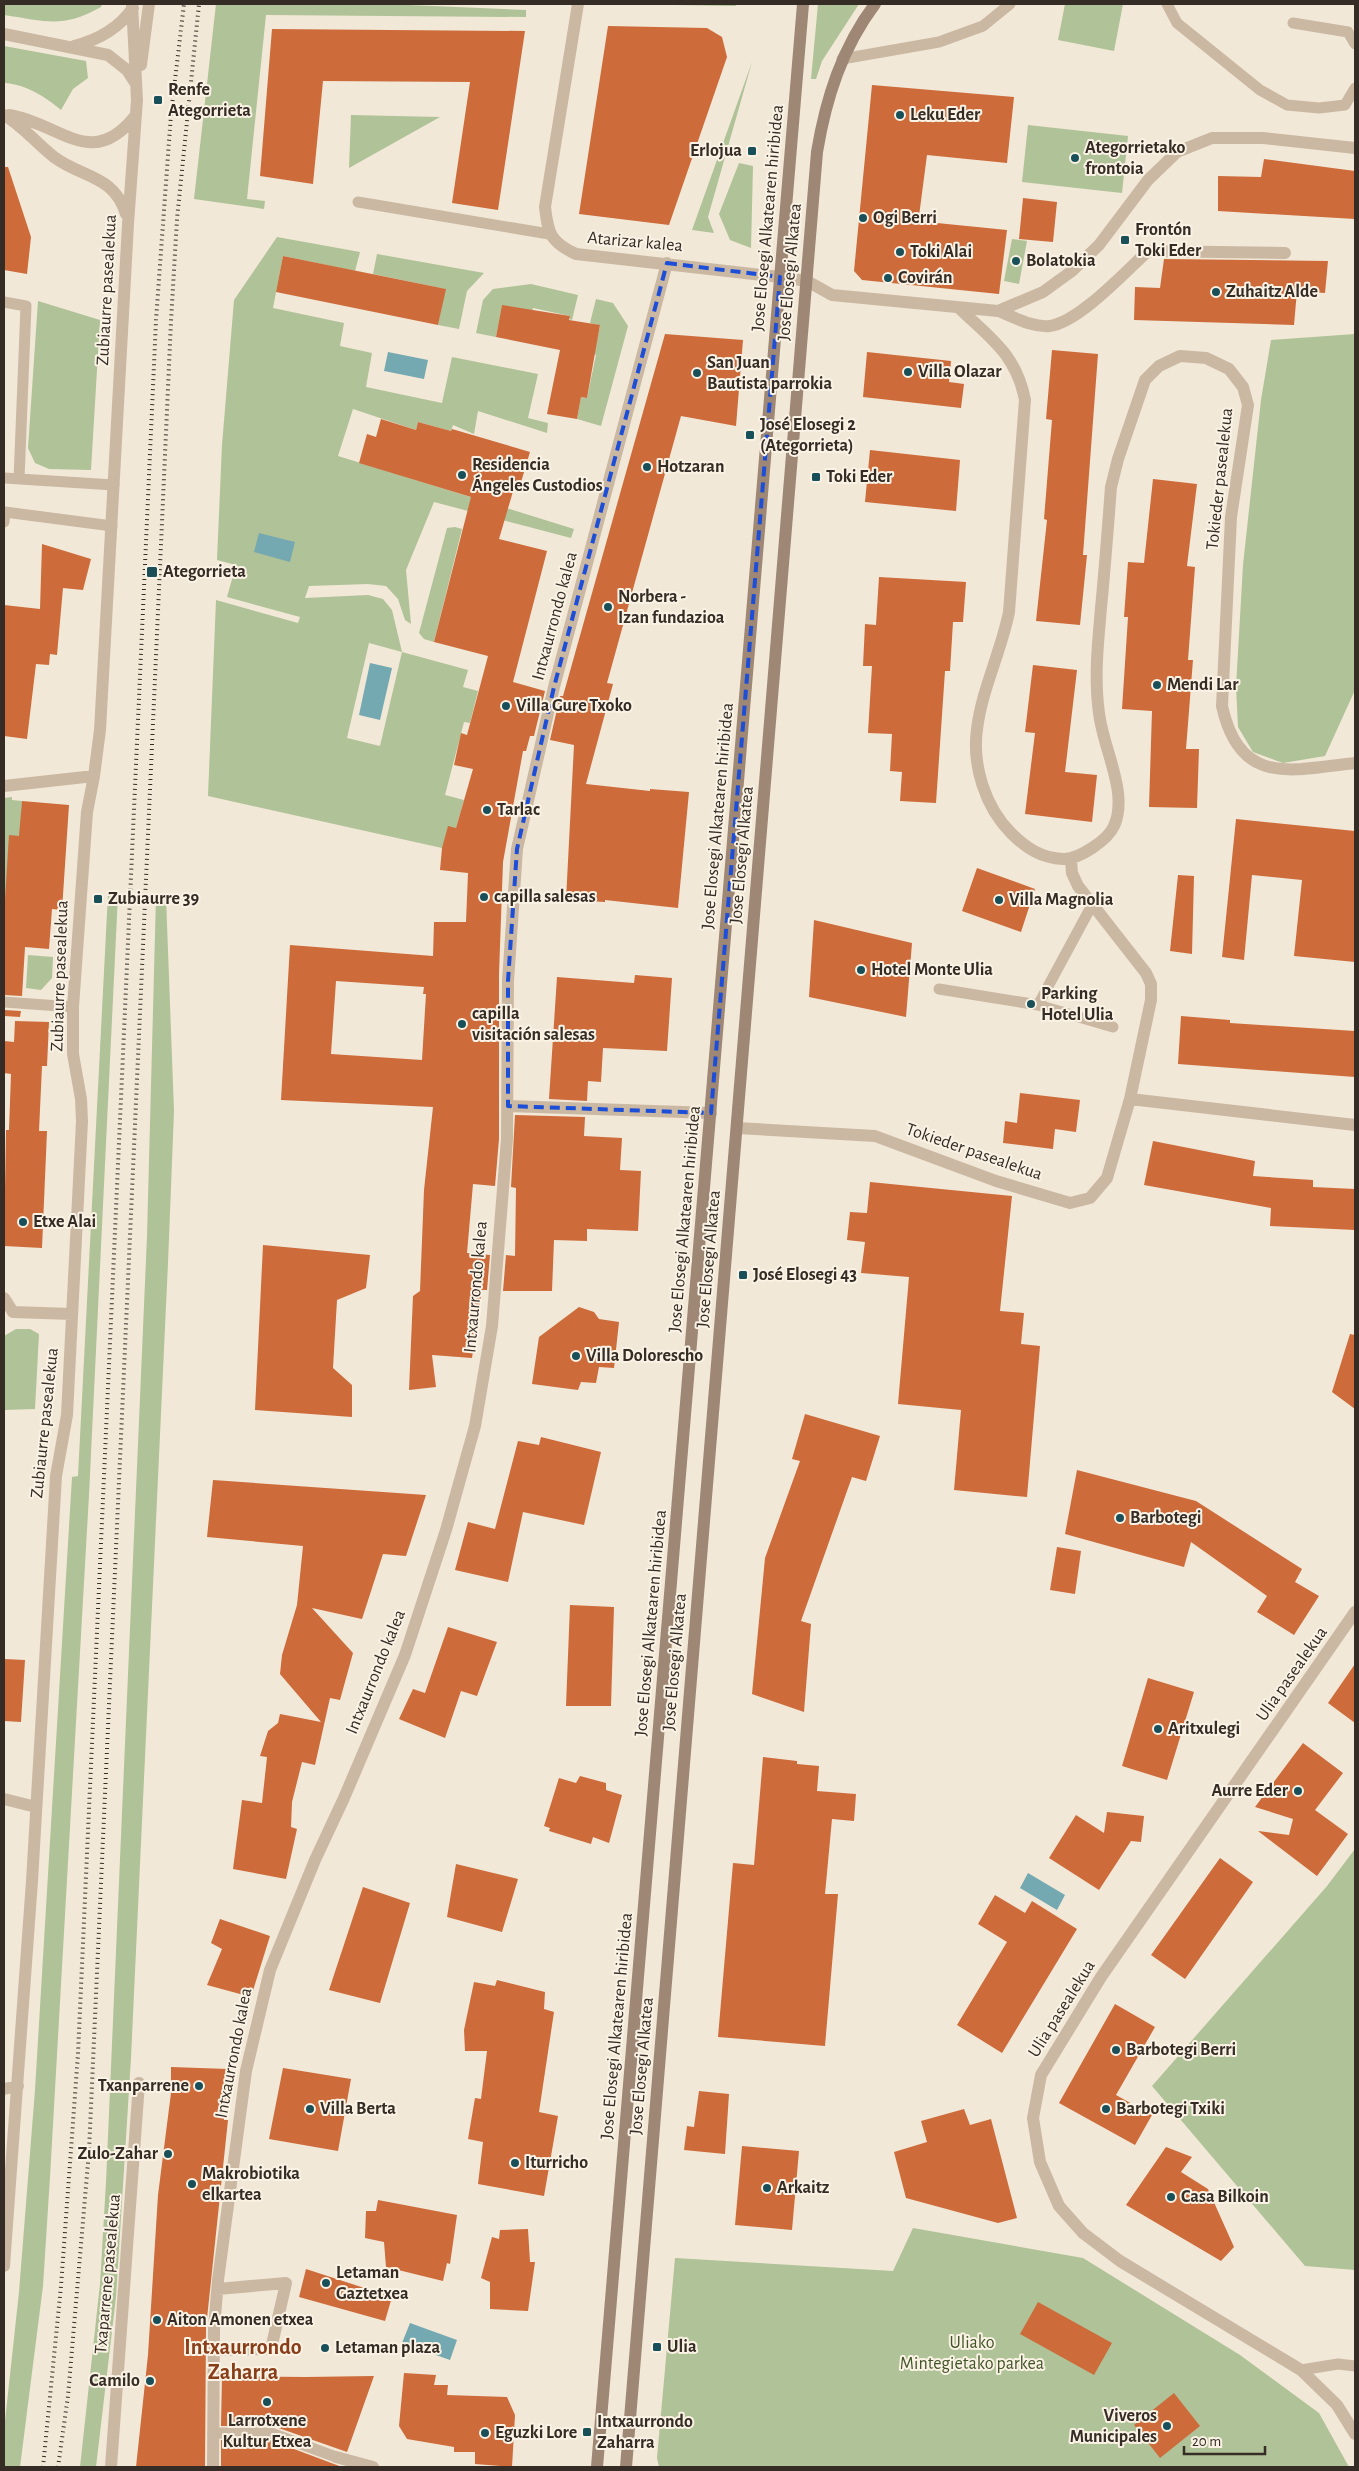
<svg xmlns="http://www.w3.org/2000/svg" width="1359" height="2471" viewBox="0 0 1359 2471" font-family="'Alegreya Sans',sans-serif">
<rect width="100%" height="100%" fill="#f2e8d7"/>
<path fill="#b0c297" fill-rule="evenodd" d="M4 4H102L101 7C61 29 47 21 4 15Z
M216 4H385L526 10V17L266 15 247 199 265 201 264 209 194 199Z
M612 4H738L735 6Z
M818 4H859L822 61 816 79H811Z
M1065 4H1123L1114 51 1058 40Z
M4 46 86 61 88 78 73 89 61 110C46 97 25 84 4 83Z
M752 62 708 217 714 233 692 230Z
M351 115 440 117 349 168Z
M1028 125 1128 136 1122 193 1022 182Z
M739 163 753 166 751 248 730 240 719 214Z
M277 237 360 252 355 271 283 256 273 308 344 323 340 346 372 353 366 387 442 403 452 357 538 374 528 418 548 423 547 433 478 411 474 434 453 425 451 431 418 422 416 430 353 409 338 456 574 529 571 538 434 502 406 570 411 624 405 620 398 599 386 586 368 584 309 586 305 598 368 595 383 599 392 610 402 652 468 670 463 687 478 691 470 723 464 722 445 795 464 800 456 828 442 848 208 796 216 600 298 623 300 617 227 597 236 565 217 560 222 445 234 300ZM369 643 402 652 380 746 347 738Z
M1012 239 1027 241 1019 284 1004 281Z
M377 254 484 273 467 291 459 329 438 325 445 289 373 274Z
M531 284 578 295 572 320 569 319 570 316 533 308 530 318 502 306 496 337 476 333 483 300 493 289Z
M596 299 613 303 628 326 601 426 577 419 581 397 587 398 596 355 594 354 600 326 590 323Z
M38 301 100 320 91 470 49 469 35 463 28 448Z
M1355 334V690L1325 756 1283 763 1253 752 1238 727 1236 687 1243 565 1261 400 1271 340Z
M455 527 462 529 434 642 424 639 419 633 447 528Z
M12 797V800L22 801 18 907 4 906V798Z
M108 894 118 895 89 1495 50 2177 43 2286 20 2467H4V2430L19 2292 35 2090 72 1477 78 1476Z
M156 897H166L174 1111 168 1263 131 2058 116 2297 96 2467H80L100 2284 106 2182 147 1236Z
M28 955 53 957 52 978 41 990 26 988Z
M16 1329H30L39 1334 35 1409 4 1410V1336Z
M1355 1849V2270L1305 2266 1152 2086 1327 1886Z
M913 2228 1083 2258 1240 2355 1319 2413 1349 2467H659L657 2458 675 2258 893 2271Z"/>
<path fill="#75a9b1" d="M388 352 428 360 424 379 384 371Z
M259 533 295 542 290 562 254 552Z
M370 663 392 668 380 720 359 715Z
M1028 1873 1065 1895 1057 1910 1020 1888Z
M410 2323 457 2340 450 2360 402 2343Z"/>
<path fill="#cd6b3b" fill-rule="evenodd" d="M608 26 707 28 722 37 727 57 669 225 579 214Z
M272 29 525 31 498 210 452 203 470 82 323 81 313 184 260 176Z
M872 85 1014 97 1007 163 927 155 919 216 928 217 927 222 1007 230 999 294 862 280 854 271Z
M1264 159 1355 171V219L1218 211V176L1261 177Z
M4 167H8L31 237 27 274 4 270Z
M1023 198 1057 202 1053 242 1019 239Z
M283 256 446 289 438 325 276 292Z
M1164 259 1328 261 1325 293 1297 291 1294 325 1134 320 1135 287 1160 288Z
M502 305 570 316 569 320 600 325 587 398 581 397 577 419 547 414 560 350 496 337Z
M665 334 743 340 736 426 681 416 607 683 613 684 586 784 650 791V789L689 792 678 908 605 900V902L566 900 574 745 550 740 560 696H563Z
M1052 350 1098 354 1083 555H1087L1080 625 1036 621 1047 520 1044 519 1052 420 1046 419Z
M867 352 951 361 949 382 964 384 961 408 863 397Z
M381 419 416 430 418 422 451 431 452 429 530 452 519 489 514 488 499 539 547 551 513 682 545 691 534 736H530L526 751H523L503 862 499 974V1139L495 1186 473 1184 467 1253 490 1255 487 1290H482L472 1358 432 1355 436 1387 409 1390 413 1296 420 1291 424 1190 433 1107 281 1100 290 945 433 956 434 922H466L468 873 440 870 442 848 448 826 456 828 473 769 454 765 461 733 467 735 488 656 434 642 471 497 359 463 367 434 376 437ZM336 981 424 987 423 994H426L422 1060 331 1054Z
M870 450 960 460 956 511 865 502Z
M1153 479 1197 484 1187 566 1195 567 1188 660H1193L1186 749H1199L1197 808 1149 807 1152 711 1122 709 1128 617H1124L1128 562 1144 563Z
M42 544 91 559 83 590 63 588 57 655 50 654 49 665 36 664 27 739 4 736V605L40 609Z
M879 577 966 582 963 622H953L950 671H945L936 803 900 801 902 772 890 771 892 734 868 733 872 666H863L865 624 876 625Z
M1033 665 1077 670 1065 772 1097 775 1092 822 1025 814 1035 733 1025 732Z
M22 801 69 805 62 910 52 909 49 949 25 947 22 996 4 995V915L9 835 19 836Z
M1236 819 1355 831V962L1294 956 1302 880 1252 875 1244 960 1222 957Z
M977 868 1035 889 1021 932 962 911Z
M1178 875 1194 876 1192 954 1170 951Z
M814 920 912 943 906 1017 809 997Z
M635 975 672 978 667 1051 603 1048 601 1082 588 1081 587 1101 549 1099 557 977 634 983Z
M4 1010 21 1011 20 1017 4 1016Z
M1181 1016 1230 1020V1023L1355 1031V1077L1178 1064Z
M15 1021 49 1022 47 1066H42L39 1131H47L42 1248 4 1246 6 1130H9L11 1074 4 1073V1041L14 1042Z
M1020 1093 1080 1100 1076 1132 1055 1129 1053 1149 1003 1143 1005 1121 1017 1123Z
M515 1115 585 1117 584 1136 622 1138 620 1170 641 1171 638 1231 587 1229V1241L554 1240 552 1291H503L506 1255 515 1256 516 1188 511 1187Z
M1153 1141 1255 1161 1253 1176 1313 1180V1187L1355 1189V1230L1270 1226 1271 1208 1144 1185Z
M870 1182 1012 1196 1000 1311 1024 1313 1021 1344 1040 1346 1027 1497 954 1490 961 1410 898 1404 909 1277 861 1273 865 1242 847 1240 850 1212 867 1213Z
M263 1245 370 1255 366 1288 337 1300 333 1368 352 1385V1417L255 1410Z
M579 1307 594 1312 599 1319 619 1322 614 1368 599 1367 596 1383 581 1382 578 1390 532 1384 539 1337Z
M1350 1334 1355 1335V1409L1332 1392Z
M805 1414 880 1436 866 1481 852 1477 801 1621 811 1624 804 1712 752 1694 765 1558 800 1461 792 1459Z
M541 1437 601 1452 584 1525 523 1512 508 1582 455 1570 468 1522 495 1529 518 1441 539 1445Z
M1077 1470 1196 1501 1302 1569 1295 1582 1319 1596 1294 1635 1257 1612 1267 1596 1191 1542 1184 1567 1065 1534Z
M213 1480 426 1495 406 1556 383 1554 362 1619 312 1608 353 1653 340 1700 330 1698 315 1765 302 1762 292 1802 291 1827 297 1829 286 1879 233 1869 242 1800 262 1803 267 1757 260 1756 268 1731 278 1723 280 1714 321 1722 280 1674 282 1655 297 1605 303 1546 207 1537Z
M1057 1547 1081 1551 1075 1594 1050 1590Z
M570 1605 614 1607 611 1706H566Z
M448 1627 497 1642 477 1696 461 1691 445 1738 399 1719 413 1689 425 1693Z
M4 1659 25 1660 21 1722 4 1721Z
M1355 1664V1723L1328 1703Z
M1148 1678 1194 1692 1167 1780 1122 1766Z
M1303 1743 1343 1773 1315 1810 1348 1834 1317 1876 1258 1831 1289 1835 1293 1819 1255 1807Z
M763 1757 797 1761V1764L819 1766 817 1791 856 1794 854 1821 832 1819 825 1894H838L825 2046 718 2037 733 1863 754 1865Z
M580 1776 606 1783V1790L622 1795 609 1843 593 1837 591 1844 549 1831 550 1828 544 1826 559 1778 576 1783Z
M1107 1812 1144 1816 1141 1842 1131 1841 1099 1890 1049 1858 1076 1815 1104 1833Z
M1220 1858 1253 1882 1185 1979 1151 1955Z
M456 1864 518 1879 502 1932 447 1917Z
M363 1887 410 1903 380 2003 329 1990Z
M995 1895 1025 1913 1032 1901 1077 1929 1002 2053 957 2025 1007 1942 978 1924Z
M220 1919 270 1936 251 1997 207 1985 222 1949 211 1943Z
M497 1980 545 1992 544 2009 554 2012 539 2112 558 2116 544 2196 478 2184 483 2142 468 2139 475 2098 481 2099 487 2051H465L464 2030 474 1982 495 1986Z
M1115 2004 1155 2027 1116 2095 1152 2115 1135 2145 1059 2103Z
M171 2067 228 2069 224 2120H228L206 2328 205 2467H136L148 2355 158 2195 171 2093Z
M283 2068 351 2079 338 2151 269 2139Z
M699 2091 729 2094 725 2154 684 2150 687 2126 694 2127Z
M964 2109 970 2125 991 2119 1017 2218 998 2223 906 2198 894 2152 927 2142 921 2121Z
M742 2146 799 2151 792 2230 735 2225Z
M1166 2147 1192 2157 1181 2172 1208 2189 1234 2247 1221 2261 1126 2205Z
M378 2200 457 2215 450 2264 447 2263 443 2281 386 2267 384 2242 365 2238 366 2211H376Z
M528 2229 530 2262H535L528 2311 490 2309V2282L481 2278 492 2237 499 2239 500 2230Z
M306 2269 392 2297 385 2321 299 2297Z
M1038 2302 1112 2343 1094 2375 1020 2334Z
M404 2373 436 2375 434 2385H448L447 2395 507 2397 515 2415 512 2467 475 2464V2452H454V2447L407 2439 399 2426Z
M222 2376 306 2377 374 2376 347 2452 273 2426H221Z
M1174 2393 1200 2426 1160 2458 1134 2425Z
M221 2440H270L342 2467H221Z"/>
<g fill="none" stroke-linecap="round" stroke-linejoin="round">
<path stroke="#cbb8a3" stroke-width="11" d="M1167 4 1177 23 1260 90 1287 105 1319 108 1345 105 1355 88
M1293 23 1348 32 1355 44
M842 59 939 42 983 26 1010 4
M358 202 549 234
M4 302 26 306 19 479
M4 478 114 485
M4 522 5 512 112 526
M939 989 1038 1005 1092 905
M4 1002 73 1007
M1038 1005 1113 1027
M1301 2370 1338 2364 1355 2366
M213 2433H271L336 2457"/>
<path stroke="#cbb8a3" stroke-width="12" d="M578 4 545 207C548 233 550 242 576 254L780 277 807 281 832 295 998 311 1043 292 1072 271 1099 245 1148 180 1177 152 1212 138H1263L1355 148
M4 34 108 55 127 70 136 84
M74 46C98 40 119 28 133 8
M141 65 149 4
M4 115C23 126 36 143 54 157 82 178 114 175 126 214
M9 115C60 123 92 172 136 115
M959 308C991 339 1016 354 1025 400L1009 612C1001 652 982 689 977 729 972 765 985 807 1011 833 1026 848 1041 858 1063 859 1078 860 1108 840 1114 826 1129 793 1103 749 1099 713 1094 677 1098 643 1101 608 1105 567 1108 527 1111 487L1118 459 1145 380 1159 366 1180 356 1206 358 1229 369 1243 387 1248 405 1231 517 1222 706C1240 787 1291 770 1355 763
M998 311C1014 317 1033 328 1050 326 1079 322 1125 272 1148 251L1285 253
M4 786 94 776
M1071 860 1072 873 1078 886 1146 973 1151 984V1000L1130 1099 1355 1125
M508 1106 711 1113
M737 1128 875 1136 996 1181 1070 1203 1090 1198 1107 1178 1130 1099
M4 1298 13 1312
M13 1312 72 1314
M1355 1612 1101 1977 1041 2075 1033 2118 1040 2162 1059 2206 1083 2233 1120 2261 1301 2370 1337 2405 1355 2434
M4 1799 36 1807
M4 2089 18 2086
M4 2266 32 1881 56 1476 67 1415 82 1121 81 1099 73 1054V1007L87 812 94 776 100 730 128 224 137 100 132 4
M214 2350 271 2349 286 2283 218 2289
M336 2457 373 2467
M111 2467 139 2083
M213 2467 214 2329 218 2280 246 2071 270 1970 315 1860 344 1798 405 1655 446 1530 475 1426 492 1326 507 1139 508 981 517 849 554 687 667 263"/>
<path stroke="#9e8774" stroke-width="12" d="M597 2467 803 4
M626 2467 817 152C826 98 842 48 875 4"/>
<path stroke="#352c25" stroke-width="4" stroke-dasharray="1 4" stroke-linecap="butt" d="M43 2467 61 2286 78 2054 156 320 171 114 184 4
M58 2467 68 2396 89 2151 171 321 177 219 199 4"/>
</g>
<path fill="none" stroke="#1d4ed8" stroke-width="4" stroke-dasharray="10 6" stroke-linejoin="round" d="M667 263 780 277 711 1113 508 1106V981L517 849 554 687Z"/>
<g fill="#194f59" stroke="#faf2e4" stroke-width="2">
<rect x="153" y="95" width="10" height="10" rx="2.5"/>
<circle cx="900" cy="115" r="5"/>
<rect x="747" y="146" width="10" height="10" rx="2.5"/>
<circle cx="1075" cy="158" r="5"/>
<circle cx="863" cy="218" r="5"/>
<rect x="1120" y="235" width="10" height="10" rx="2.5"/>
<circle cx="900" cy="252" r="5"/>
<circle cx="1016" cy="261" r="5"/>
<circle cx="888" cy="278" r="5"/>
<circle cx="1216" cy="292" r="5"/>
<circle cx="908" cy="372" r="5"/>
<circle cx="697" cy="373" r="5"/>
<rect x="745" y="430" width="10" height="10" rx="2.5"/>
<circle cx="647" cy="467" r="5"/>
<circle cx="462" cy="475" r="5"/>
<rect x="811" y="472" width="10" height="10" rx="2.5"/>
<rect x="146" y="566" width="12" height="12" rx="2.5"/>
<circle cx="608" cy="607" r="5"/>
<circle cx="1157" cy="685" r="5"/>
<circle cx="506" cy="706" r="5"/>
<circle cx="487" cy="810" r="5"/>
<circle cx="484" cy="897" r="5"/>
<rect x="93" y="894" width="10" height="10" rx="2.5"/>
<circle cx="999" cy="900" r="5"/>
<circle cx="861" cy="970" r="5"/>
<circle cx="1031" cy="1004" r="5"/>
<circle cx="462" cy="1024" r="5"/>
<circle cx="23" cy="1222" r="5"/>
<rect x="738" y="1270" width="10" height="10" rx="2.5"/>
<circle cx="576" cy="1356" r="5"/>
<circle cx="1120" cy="1518" r="5"/>
<circle cx="1158" cy="1729" r="5"/>
<circle cx="1298" cy="1791" r="5"/>
<circle cx="1116" cy="2050" r="5"/>
<circle cx="199" cy="2086" r="5"/>
<circle cx="310" cy="2109" r="5"/>
<circle cx="1106" cy="2109" r="5"/>
<circle cx="168" cy="2154" r="5"/>
<circle cx="515" cy="2163" r="5"/>
<circle cx="192" cy="2184" r="5"/>
<circle cx="767" cy="2188" r="5"/>
<circle cx="1171" cy="2197" r="5"/>
<circle cx="326" cy="2283" r="5"/>
<circle cx="157" cy="2320" r="5"/>
<rect x="652" y="2342" width="10" height="10" rx="2.5"/>
<circle cx="325" cy="2348" r="5"/>
<circle cx="150" cy="2381" r="5"/>
<circle cx="267" cy="2402" r="5"/>
<circle cx="1167" cy="2426" r="5"/>
<rect x="582" y="2427" width="10" height="10" rx="2.5"/>
<circle cx="485" cy="2433" r="5"/>
</g>
<g text-anchor="middle" dominant-baseline="central" stroke-width="4" stroke-linejoin="round" paint-order="stroke">
<g font-size="18" font-weight="bold" fill="#352c25" stroke="#faf2e4" text-anchor="start">
<text x="168" y="90">Renfe<tspan x="168" dy="21">Ategorrieta</tspan></text>
<text x="910" y="115">Leku Eder</text>
<text x="1085" y="148">Ategorrietako<tspan x="1085" dy="21">frontoia</tspan></text>
<text x="742" y="151" text-anchor="end">Erlojua</text>
<text x="873" y="218">Ogi Berri</text>
<text x="1135" y="230">Frontón<tspan x="1135" dy="21">Toki Eder</tspan></text>
<text x="910" y="252">Toki Alai</text>
<text x="1026" y="261">Bolatokia</text>
<text x="898" y="278">Covirán</text>
<text x="1226" y="292">Zuhaitz Alde</text>
<text x="707" y="363">San Juan<tspan x="707" dy="21">Bautista parrokia</tspan></text>
<text x="918" y="372">Villa Olazar</text>
<text x="760" y="425">José Elosegi 2<tspan x="760" dy="21">(Ategorrieta)</tspan></text>
<text x="472" y="465">Residencia<tspan x="472" dy="21">Ángeles Custodios</tspan></text>
<text x="657" y="467">Hotzaran</text>
<text x="826" y="477">Toki Eder</text>
<text x="163" y="572">Ategorrieta</text>
<text x="618" y="597">Norbera -<tspan x="618" dy="21">Izan fundazioa</tspan></text>
<text x="1167" y="685">Mendi Lar</text>
<text x="516" y="706">Villa Gure Txoko</text>
<text x="497" y="810">Tarlac</text>
<text x="494" y="897">capilla salesas</text>
<text x="108" y="899">Zubiaurre 39</text>
<text x="1009" y="900">Villa Magnolia</text>
<text x="871" y="970">Hotel Monte Ulia</text>
<text x="1041" y="994">Parking<tspan x="1041" dy="21">Hotel Ulia</tspan></text>
<text x="472" y="1014">capilla<tspan x="472" dy="21">visitación salesas</tspan></text>
<text x="33" y="1222">Etxe Alai</text>
<text x="753" y="1275">José Elosegi 43</text>
<text x="586" y="1356">Villa Dolorescho</text>
<text x="1130" y="1518">Barbotegi</text>
<text x="1168" y="1729">Aritxulegi</text>
<text x="1288" y="1791" text-anchor="end">Aurre Eder</text>
<text x="1126" y="2050">Barbotegi Berri</text>
<text x="189" y="2086" text-anchor="end">Txanparrene</text>
<text x="320" y="2109">Villa Berta</text>
<text x="1116" y="2109">Barbotegi Txiki</text>
<text x="158" y="2154" text-anchor="end">Zulo-Zahar</text>
<text x="525" y="2163">Iturricho</text>
<text x="202" y="2174">Makrobiotika<tspan x="202" dy="21">elkartea</tspan></text>
<text x="777" y="2188">Arkaitz</text>
<text x="1181" y="2197">Casa Bilkoin</text>
<text x="336" y="2273">Letaman<tspan x="336" dy="21">Gaztetxea</tspan></text>
<text x="167" y="2320">Aiton Amonen etxea</text>
<text x="667" y="2347">Ulia</text>
<text x="335" y="2348">Letaman plaza</text>
<text x="140" y="2381" text-anchor="end">Camilo</text>
<text x="1157" y="2416" text-anchor="end">Viveros<tspan x="1157" dy="21">Municipales</tspan></text>
<text x="267" y="2421" text-anchor="middle">Larrotxene<tspan x="267" dy="21">Kultur Etxea</tspan></text>
<text x="597" y="2422">Intxaurrondo<tspan x="597" dy="21">Zaharra</tspan></text>
<text x="495" y="2433">Eguzki Lore</text>
</g>
<g font-size="18" fill="#352c25" stroke="#faf2e4">
<text transform="translate(768 218) rotate(-85)">Jose Elosegi Alkatearen hiribidea</text>
<text transform="translate(635 242) rotate(5)">Atarizar kalea</text>
<text transform="translate(790 272) rotate(-85)">Jose Elosegi Alkatea</text>
<text transform="translate(107 290) rotate(-87)">Zubiaurre pasealekua</text>
<text transform="translate(1220 479) rotate(-84)">Tokieder pasealekua</text>
<text transform="translate(555 616) rotate(-75)">Intxaurrondo kalea</text>
<text transform="translate(718 816) rotate(-85)">Jose Elosegi Alkatearen hiribidea</text>
<text transform="translate(742 855) rotate(-85)">Jose Elosegi Alkatea</text>
<text transform="translate(60 976) rotate(-88)">Zubiaurre pasealekua</text>
<text transform="translate(974 1152) rotate(19)">Tokieder pasealekua</text>
<text transform="translate(685 1219) rotate(-85)">Jose Elosegi Alkatearen hiribidea</text>
<text transform="translate(709 1259) rotate(-85)">Jose Elosegi Alkatea</text>
<text transform="translate(476 1287) rotate(-85)">Intxaurrondo kalea</text>
<text transform="translate(45 1423) rotate(-84)">Zubiaurre pasealekua</text>
<text transform="translate(651 1623) rotate(-85)">Jose Elosegi Alkatearen hiribidea</text>
<text transform="translate(675 1662) rotate(-85)">Jose Elosegi Alkatea</text>
<text transform="translate(376 1672) rotate(-68)">Intxaurrondo kalea</text>
<text transform="translate(1292 1674) rotate(-55)">Ulia pasealekua</text>
<text transform="translate(1062 2009) rotate(-58)">Ulia pasealekua</text>
<text transform="translate(617 2026) rotate(-85)">Jose Elosegi Alkatearen hiribidea</text>
<text transform="translate(234 2053) rotate(-79)">Intxaurrondo kalea</text>
<text transform="translate(642 2066) rotate(-85)">Jose Elosegi Alkatea</text>
<text transform="translate(108 2274) rotate(-85)">Txaparrene pasealekua</text>
</g>
<g font-size="18" fill="#415528" stroke="#faf2e4">
<text x="972" y="2343">Uliako<tspan x="972" dy="21">Mintegietako parkea</tspan></text>
</g>
<g font-size="22" font-weight="bold" fill="#893e1a" stroke="#faf2e4">
<text x="243" y="2347">Intxaurrondo<tspan x="243" dy="25">Zaharra</tspan></text>
</g>
</g>
<rect width="1359" height="2471" fill="none" stroke="#352c25" stroke-width="10"/>
<path d="M1184 2446v8h81v-8" fill="none" stroke="#352c25" stroke-width="2.5"/>
<text x="1192" y="2446" font-size="15" fill="#352c25" stroke="#faf2e4" stroke-width="4" paint-order="stroke">20 m</text>
</svg>
